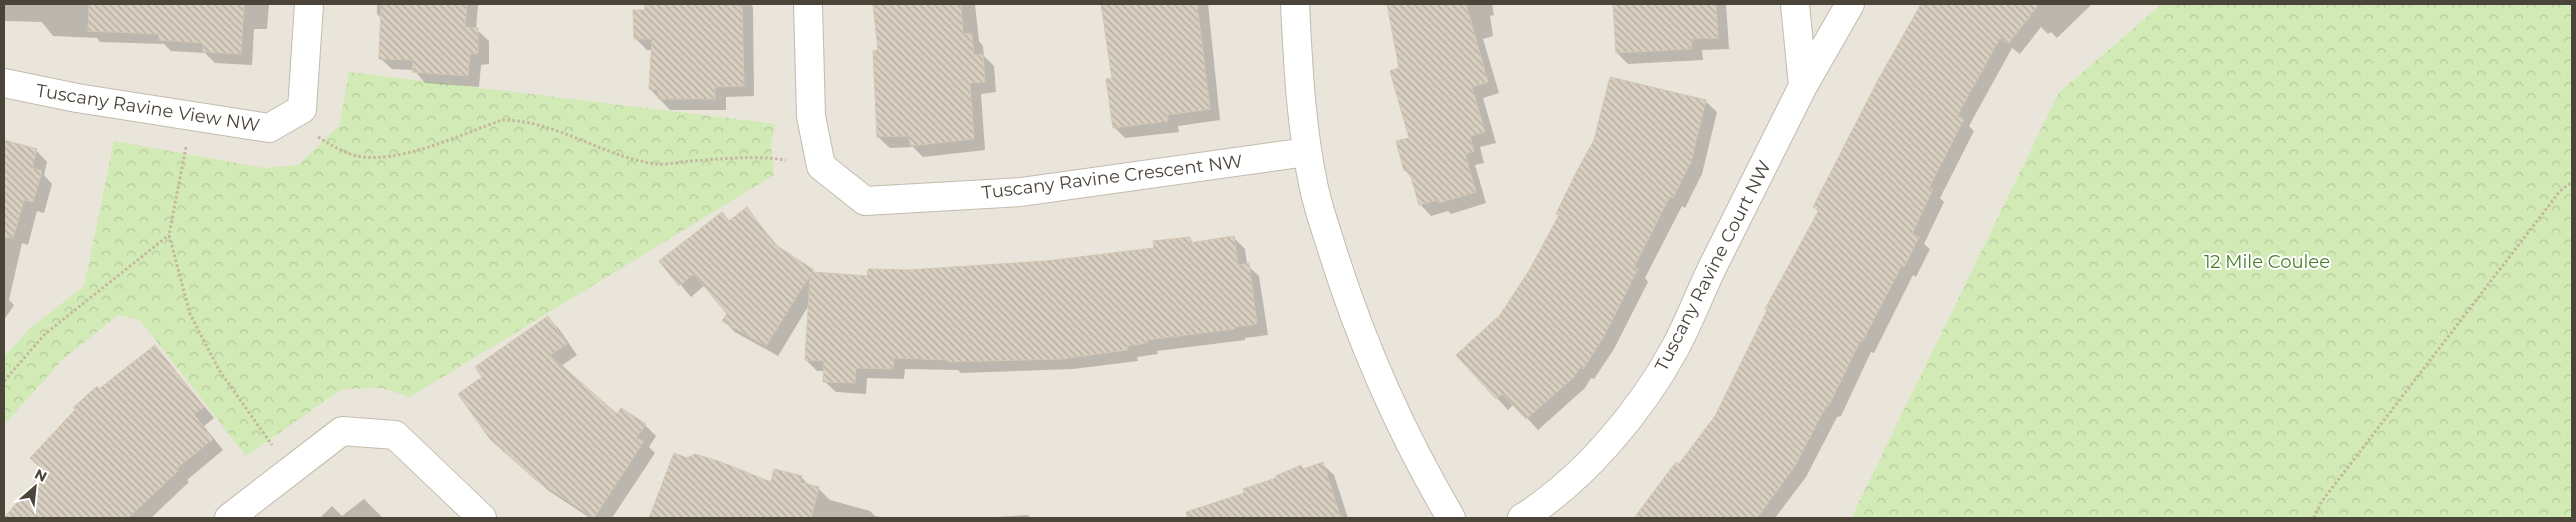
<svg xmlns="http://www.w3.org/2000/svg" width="2576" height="522" viewBox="0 0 2576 522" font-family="Montserrat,sans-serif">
<defs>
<pattern id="forest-crowns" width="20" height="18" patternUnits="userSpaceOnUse" patternTransform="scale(1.25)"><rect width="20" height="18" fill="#d2eab5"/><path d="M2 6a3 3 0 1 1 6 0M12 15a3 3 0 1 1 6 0" fill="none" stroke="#b6ca9c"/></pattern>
<pattern id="building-back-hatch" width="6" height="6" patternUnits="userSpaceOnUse" patternTransform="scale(1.25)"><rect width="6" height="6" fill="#d8cfc1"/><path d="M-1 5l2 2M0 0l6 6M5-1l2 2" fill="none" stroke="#b1aa9e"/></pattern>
</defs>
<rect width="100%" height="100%" fill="#f6f3ec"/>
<path fill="#eae5da" d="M4 4H2162L2059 92 1851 518H4Z"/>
<path fill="url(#forest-crowns)" d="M2162 4H2572V518H1851L2059 92Z
M349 72 776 124 771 144 774 175 410 397 381 388 342 389 246 456 140 320 118 315 63 359 4 425V357L29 329 84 286 114 141 264 168 298 165 339 126Z"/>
<path fill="#0003" d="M4 4H269L267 29H254L252 65 215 63 205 53 171 51 164 44 100 42 97 38 53 36 42 22 4 21Z
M377 4H478L476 29 489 41V64L481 65 479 87 425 83 414 70 392 69 380 58 382 19 377 14Z
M646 4H750L753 7 754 96 726 97V110H670L650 89 652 50H647L636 39 646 11Z
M875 4H975L979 41 983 46 984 56 994 66 996 92 981 94 985 150 923 157 913 147 890 148 878 137 879 51Z
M1102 4H1208L1220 120 1178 126 1179 132 1125 138 1114 127V80Z
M1388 4H1492L1494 15 1490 16 1493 36 1483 39 1499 93 1483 98 1496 143 1480 147 1484 163 1475 165 1486 203 1451 214 1448 211 1431 216 1420 204 1412 178 1405 170 1410 139 1401 69Z
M1623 4H1726L1729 49 1702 50 1703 60 1628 64 1617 53Z
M1922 4H2092L2057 38 2051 32 2048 34 2041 27 2020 54 2012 48 1969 126 1974 131 1940 198 1944 202 1924 244 1930 249 1916 277 1913 275 1874 353 1871 352 1841 416 1837 417 1806 477 1775 518H1634L1679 466 1716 417 1819 212 1814 207 1878 82Z
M1705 101 1717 112 1702 174 1685 208 1682 206 1645 278 1648 282 1614 349 1594 379 1591 378 1585 388 1538 430 1514 404 1508 410 1458 355 1501 316 1531 269 1560 216 1557 214Z
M4 142 36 150 47 162 44 175 52 184 44 213 37 211 28 245 22 243 9 300 14 305 4 320Z
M747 209 780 249 815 273 869 277 908 271 1046 262 1155 249 1189 238 1194 244 1233 237 1245 249 1247 265 1259 276 1268 335 1245 338V340L1157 351 1158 354 1137 357 1138 361 1073 369 961 373 958 370 905 369 904 379 867 378 866 394 836 392 824 381 825 371H817L806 360 809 305 778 356 735 332 724 321 728 314 705 285 691 297 661 261 730 222Z
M548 318 559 329 577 355 561 366 618 415 645 425 656 436 649 447 655 453 612 518H590L549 491 502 450 484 377Z
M155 346 214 418 204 426 223 450 187 480 189 482 151 518H15L14 506 46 471 99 390Z
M675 454 772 483 801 477 810 486 818 488 830 500 870 511 875 516 887 518H650Z
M1322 464 1334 475 1348 518H1187L1226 510 1301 467 1304 470Z
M364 499 383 518H320L332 506 342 516Z
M1028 515 1031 518H996V517Z"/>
<path fill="url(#building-back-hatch)" stroke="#d3c7b4" d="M89 4H244L241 54 203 52V43L158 40 159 34 88 31Z
M381 4H467L465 27 478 28V53L470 54 468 76 412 72 413 60 379 59Z
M645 4H742L744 86 715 87V99H658V90L649 89 652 39H634L633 10H645Z
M873 4H961L963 34 972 33 974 55 983 54 985 82 970 83 974 139 910 146 909 136 877 137 873 51 878 50Z
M1101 4H1197L1210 109 1167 115 1168 121 1113 128 1106 79 1112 78Z
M1387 4H1466L1488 82 1472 87 1485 132 1470 136 1474 151 1465 154 1476 192 1439 203 1438 200 1419 205 1409 170 1404 171 1396 141 1409 138 1390 71 1399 68Z
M1613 4H1716L1718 38 1691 39 1692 49 1616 53Z
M1921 4H2039L2008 44 2000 38 1957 116 1964 119 1929 188 1933 189 1912 234 1919 237 1904 267 1902 265 1862 342 1860 341 1829 405 1826 406 1795 466 1757 518H1634L1676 462 1679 464 1715 416 1767 310 1765 309 1819 210 1813 207 1877 82Z
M1610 77 1706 100 1691 162 1673 198 1670 196 1634 267 1638 269 1603 338 1583 369 1580 367 1574 377 1526 419 1502 394 1496 399 1456 355 1500 315 1530 269 1559 215 1556 214 1576 173 1594 140Z
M4 140 37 149 32 168 42 171 33 202 24 200 13 238 4 237Z
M747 207 774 244 814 270 812 272 867 276 868 269 908 270 1046 261 1154 248 1153 241 1190 237V243L1234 236 1238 265 1249 263 1257 324 1234 327 1235 329 1147 340V343L1127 346V350L1061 359 948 362V360L894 358 893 369 856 368 855 383 823 382 824 361 805 360 810 275 766 346 722 321 727 314 694 274 679 286 659 261 722 212 729 221Z
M548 316 567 344 550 355 617 414 621 408 646 424 636 438 644 441 594 518 536 480 490 439 458 394 482 377 475 367Z
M155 345 204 407 194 414 213 439 177 468 179 470 128 518H4L44 471 30 458 75 410 73 408 97 386 99 389Z
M674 453 687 458 695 454 721 462 771 482 774 469 802 476 800 482 819 487 811 518H649Z
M1323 462 1341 518H1187L1186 512 1244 493 1243 489 1276 478V476L1301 465 1303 469Z"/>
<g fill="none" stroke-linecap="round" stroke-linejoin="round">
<g stroke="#c2bbae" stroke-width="30">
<path id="minor" d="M808 4 811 116 821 166 865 201 1021 192 1307 152
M1295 4C1298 65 1301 128 1314 188 1318 207 1325 227 1331 246 1360 340 1401 433 1451 518
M1795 4 1803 86 1850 4
M4 83 77 98 269 128 302 109 309 4
M229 518 342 431 395 435 482 518
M1522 518C1583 480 1641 411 1675 348 1690 320 1701 290 1715 262 1744 203 1774 145 1803 86"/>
</g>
<path stroke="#c4b79f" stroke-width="3" stroke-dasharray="2.5 2.5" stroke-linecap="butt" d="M318 137C331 145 342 152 357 156 397 165 462 134 502 120 556 120 603 157 656 164 667 165 680 162 691 161 723 159 754 155 786 160
M186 147 169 235 190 314 219 370 272 445
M4 381 45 334 169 235
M2314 518 2322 501 2560 191 2572 182"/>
<use href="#minor" stroke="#fff" stroke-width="28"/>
</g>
<g text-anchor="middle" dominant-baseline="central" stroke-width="4" stroke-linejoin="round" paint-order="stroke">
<g font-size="18" fill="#4b4439" stroke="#fff">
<text transform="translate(148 108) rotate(9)">Tuscany Ravine View NW</text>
<text transform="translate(1112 177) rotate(-7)">Tuscany Ravine Crescent NW</text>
<text transform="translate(1713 266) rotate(-63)">Tuscany Ravine Court NW</text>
</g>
<g font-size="18" fill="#4a7f2a" stroke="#fff">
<text x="2267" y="262">12 Mile Coulee</text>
</g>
</g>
<rect width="2576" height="522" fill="none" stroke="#4b4439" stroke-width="10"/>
<g transform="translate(35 487) rotate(27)" stroke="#ffffff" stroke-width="4" paint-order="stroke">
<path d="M0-4L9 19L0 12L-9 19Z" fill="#4b4439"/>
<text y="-8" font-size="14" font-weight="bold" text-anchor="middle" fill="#4b4439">N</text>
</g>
</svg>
